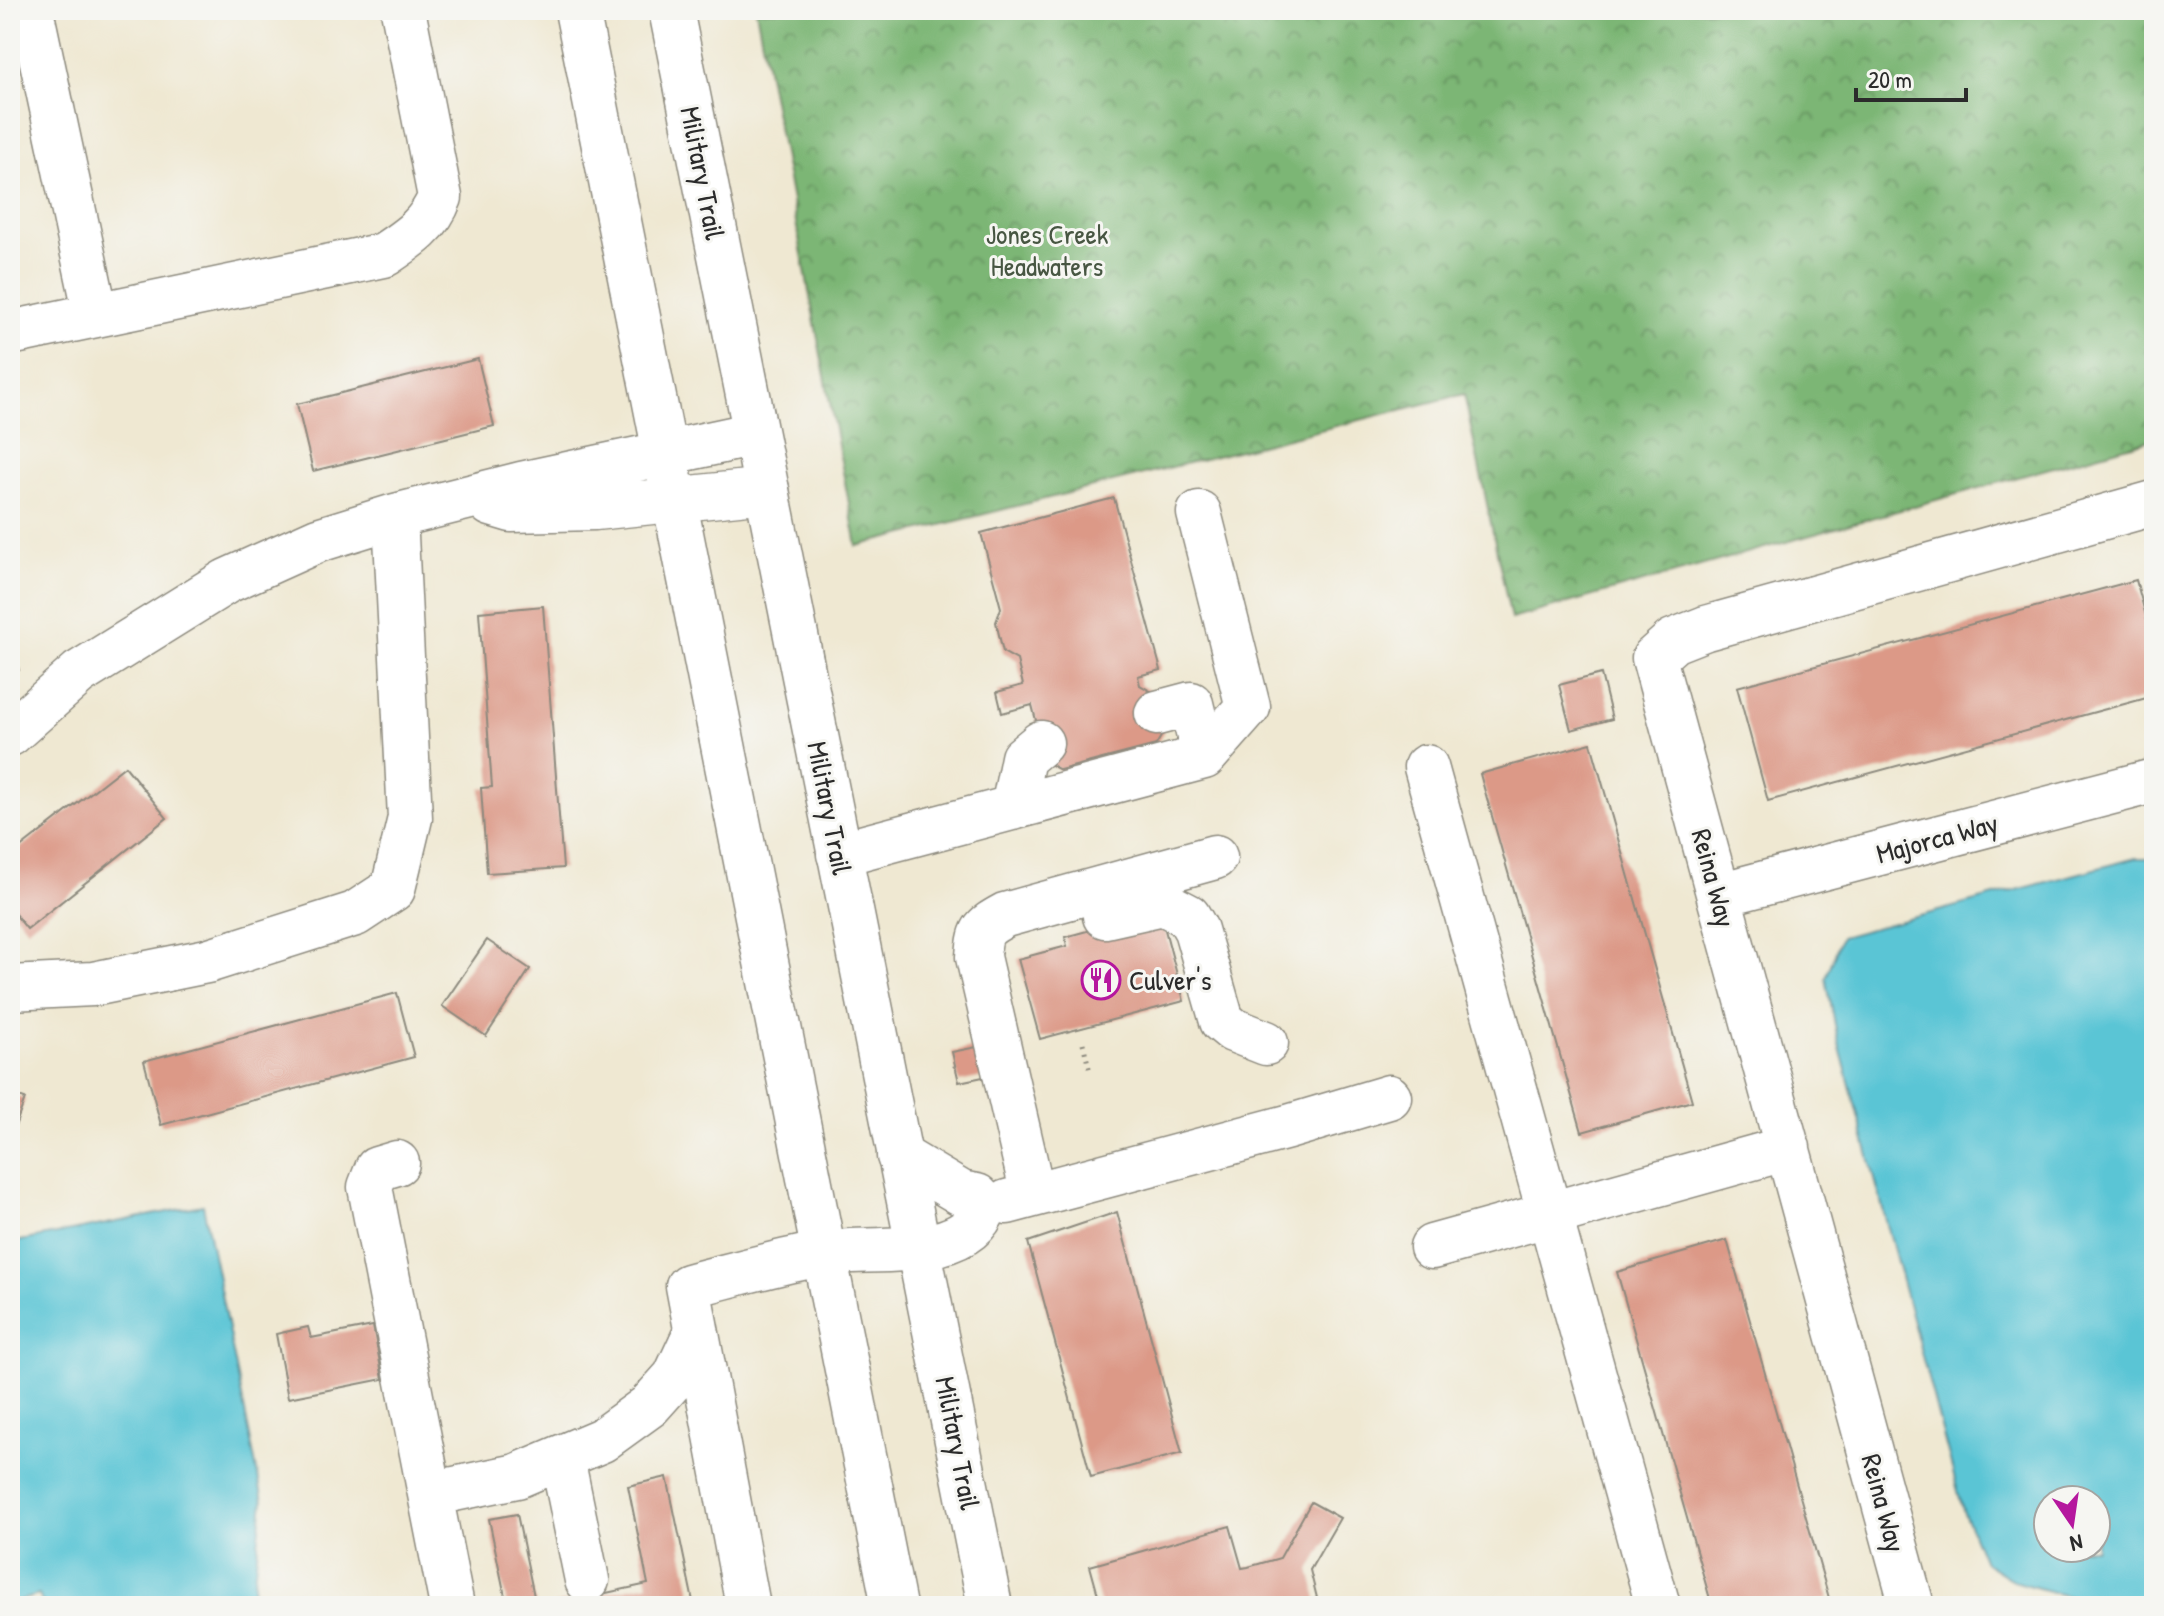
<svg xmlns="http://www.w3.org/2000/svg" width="2164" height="1616" viewBox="0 0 2164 1616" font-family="'Patrick Hand',sans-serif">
<defs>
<pattern id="forest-crowns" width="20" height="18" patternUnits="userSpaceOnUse" patternTransform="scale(2)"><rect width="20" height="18" fill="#7cb675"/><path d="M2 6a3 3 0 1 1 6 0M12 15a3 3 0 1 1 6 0" fill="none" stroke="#669460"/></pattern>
</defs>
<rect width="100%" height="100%" fill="#f6f6f2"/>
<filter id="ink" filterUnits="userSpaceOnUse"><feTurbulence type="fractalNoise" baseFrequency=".0125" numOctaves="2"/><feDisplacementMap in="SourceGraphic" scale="16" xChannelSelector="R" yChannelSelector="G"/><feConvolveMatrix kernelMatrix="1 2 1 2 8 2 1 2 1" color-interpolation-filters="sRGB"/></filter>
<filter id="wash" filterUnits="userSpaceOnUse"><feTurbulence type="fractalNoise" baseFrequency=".006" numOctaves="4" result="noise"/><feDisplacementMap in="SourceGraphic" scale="32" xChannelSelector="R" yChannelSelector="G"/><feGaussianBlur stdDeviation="1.8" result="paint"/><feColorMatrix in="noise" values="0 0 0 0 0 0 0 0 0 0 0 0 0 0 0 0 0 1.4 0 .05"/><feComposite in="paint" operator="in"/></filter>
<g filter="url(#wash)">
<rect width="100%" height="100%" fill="#efe8d2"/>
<path fill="url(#forest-crowns)" stroke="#547050" stroke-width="2" d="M756 10H2154V439L1511 619 1464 394 857 546Z"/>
<path fill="#5ac5d5" stroke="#427880" stroke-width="2" fill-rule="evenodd" d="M2136 858H2154V1606H2102L2014 1581 1984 1562 1963 1510 1838 1040 1826 978 1841 937ZM2048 1500H2096V1548H2048Z
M203 1205 263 1501 251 1606H44L39 1595 10 1603V1243Z"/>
<g id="blocks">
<path fill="#dc9987" d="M478 359 494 426 313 471 297 404Z
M1114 498 1161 670 1138 676 1140 685 1152 692 1163 733 1156 745 1060 770 1047 763 1032 705 1002 713 997 692 1023 685 1017 660 1003 652 996 622 1001 608 981 533Z
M2136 580 2154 645V696L1768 801 1737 687Z
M543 606 563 868 487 873 481 788 492 787 479 612Z
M10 640 19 670 10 673Z
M1601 674 1612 719 1571 730 1559 685Z
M1591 743 1692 1101 1582 1132 1480 774Z
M125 766 167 818 27 929 10 908V856Z
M1160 911 1184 1001 1040 1039 1018 959 1067 946 1065 937Z
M487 940 530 969 486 1036 442 1006Z
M397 993 414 1057 161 1125 144 1061Z
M982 1046 988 1076 959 1082 952 1052Z
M10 1094 25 1099 10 1140Z
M1117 1212 1182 1453 1091 1477 1028 1242Z
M1727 1240 1829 1598 1802 1606H1712L1617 1272Z
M373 1326 383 1379 288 1398 276 1334 308 1327 311 1338Z
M667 1477 694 1606H546L648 1584 628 1486Z
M1311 1502 1340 1518 1310 1570 1319 1606H1101L1090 1566 1230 1526 1242 1568 1248 1567 1280 1558Z
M517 1514 536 1606H507L489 1519Z"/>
</g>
</g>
<g filter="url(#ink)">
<use href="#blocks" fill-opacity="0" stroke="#8d8a7e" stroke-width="2"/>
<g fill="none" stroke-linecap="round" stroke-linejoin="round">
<g stroke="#8d8a7e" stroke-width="47">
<path id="minor" d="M31 10 96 315
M10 333 384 255C408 239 430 225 440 197L403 10
M491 504 511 510 595 508 767 490
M1157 713 1191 704 1204 757
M10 734 79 673 227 581 318 540 395 516 521 484 755 434
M1426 767 1658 1606
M1013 808 1023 758 1041 743
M839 854 1204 757 1248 707 1199 513
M1719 895 2154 781
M1105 916 1163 903 1188 916 1196 930 1222 1021 1233 1030 1266 1043
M10 988 93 984 207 961 355 914 393 889 410 818 395 516
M899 1156 961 1193 977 1196 985 1207
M397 1163 377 1169 370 1187 430 1494 517 1476 602 1440 649 1406 675 1377 696 1332
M1033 1195 978 957C980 931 981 928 1005 915L1215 857
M1007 1202 1288 1127 1389 1097
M1432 1247 1788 1148
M562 1458 587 1580
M430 1494 452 1606
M748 1606 688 1286C732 1275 776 1262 821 1254 865 1245 966 1263 985 1207
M1912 1606 1654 658 1673 641 1706 628 2154 503"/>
</g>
<g stroke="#8d8a7e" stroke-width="47">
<path id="major" d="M577 10 894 1606
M671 10 990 1606"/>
</g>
<path stroke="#8d8a7e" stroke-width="5" stroke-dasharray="2 6" stroke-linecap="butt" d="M1083 1043 1090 1072
M954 1068 955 1067"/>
<use href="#minor" stroke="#fff" stroke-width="44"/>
<use href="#major" stroke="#fff" stroke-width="44"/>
</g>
</g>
<defs>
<g id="restaurant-ring" transform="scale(2)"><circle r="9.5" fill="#f6f6f2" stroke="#b5179e" stroke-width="1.5"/><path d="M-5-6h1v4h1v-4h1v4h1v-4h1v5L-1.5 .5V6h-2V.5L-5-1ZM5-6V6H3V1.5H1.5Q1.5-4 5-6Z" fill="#b5179e"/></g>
</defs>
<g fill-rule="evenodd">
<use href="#restaurant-ring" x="1101" y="980"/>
</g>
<g text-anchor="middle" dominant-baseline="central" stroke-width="6" stroke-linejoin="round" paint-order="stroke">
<g font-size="28" fill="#2b2b2b" stroke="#f6f6f2">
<text transform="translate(703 173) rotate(79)">Military Trail</text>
<text transform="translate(830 808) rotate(79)">Military Trail</text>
<text transform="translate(1937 838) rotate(-15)">Majorca Way</text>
<text transform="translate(1714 878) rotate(75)">Reina Way</text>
<text transform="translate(958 1443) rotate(79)">Military Trail</text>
<text transform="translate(1884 1503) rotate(75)">Reina Way</text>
</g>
<g font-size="28" fill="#475642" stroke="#f6f6f2">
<text x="1047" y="234">Jones Creek<tspan x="1047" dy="32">Headwaters</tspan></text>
</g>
<g font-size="28" fill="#2b2b2b" stroke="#f6f6f2" text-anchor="start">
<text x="1129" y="980">Culver's</text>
</g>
</g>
<rect width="2164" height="1616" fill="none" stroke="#f6f6f2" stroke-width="40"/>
<g transform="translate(2072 1524) rotate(167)"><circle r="38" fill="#f6f6f2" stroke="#a5a5a2" stroke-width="2"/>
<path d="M0-6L14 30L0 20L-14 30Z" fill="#b5179e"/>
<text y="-12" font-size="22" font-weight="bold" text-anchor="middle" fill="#2b2b2b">N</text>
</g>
<path d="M1856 88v12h110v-12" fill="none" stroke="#2b2b2b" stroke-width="4"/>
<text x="1868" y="88" font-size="24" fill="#2b2b2b" stroke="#f6f6f2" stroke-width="6" paint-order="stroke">20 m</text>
</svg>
